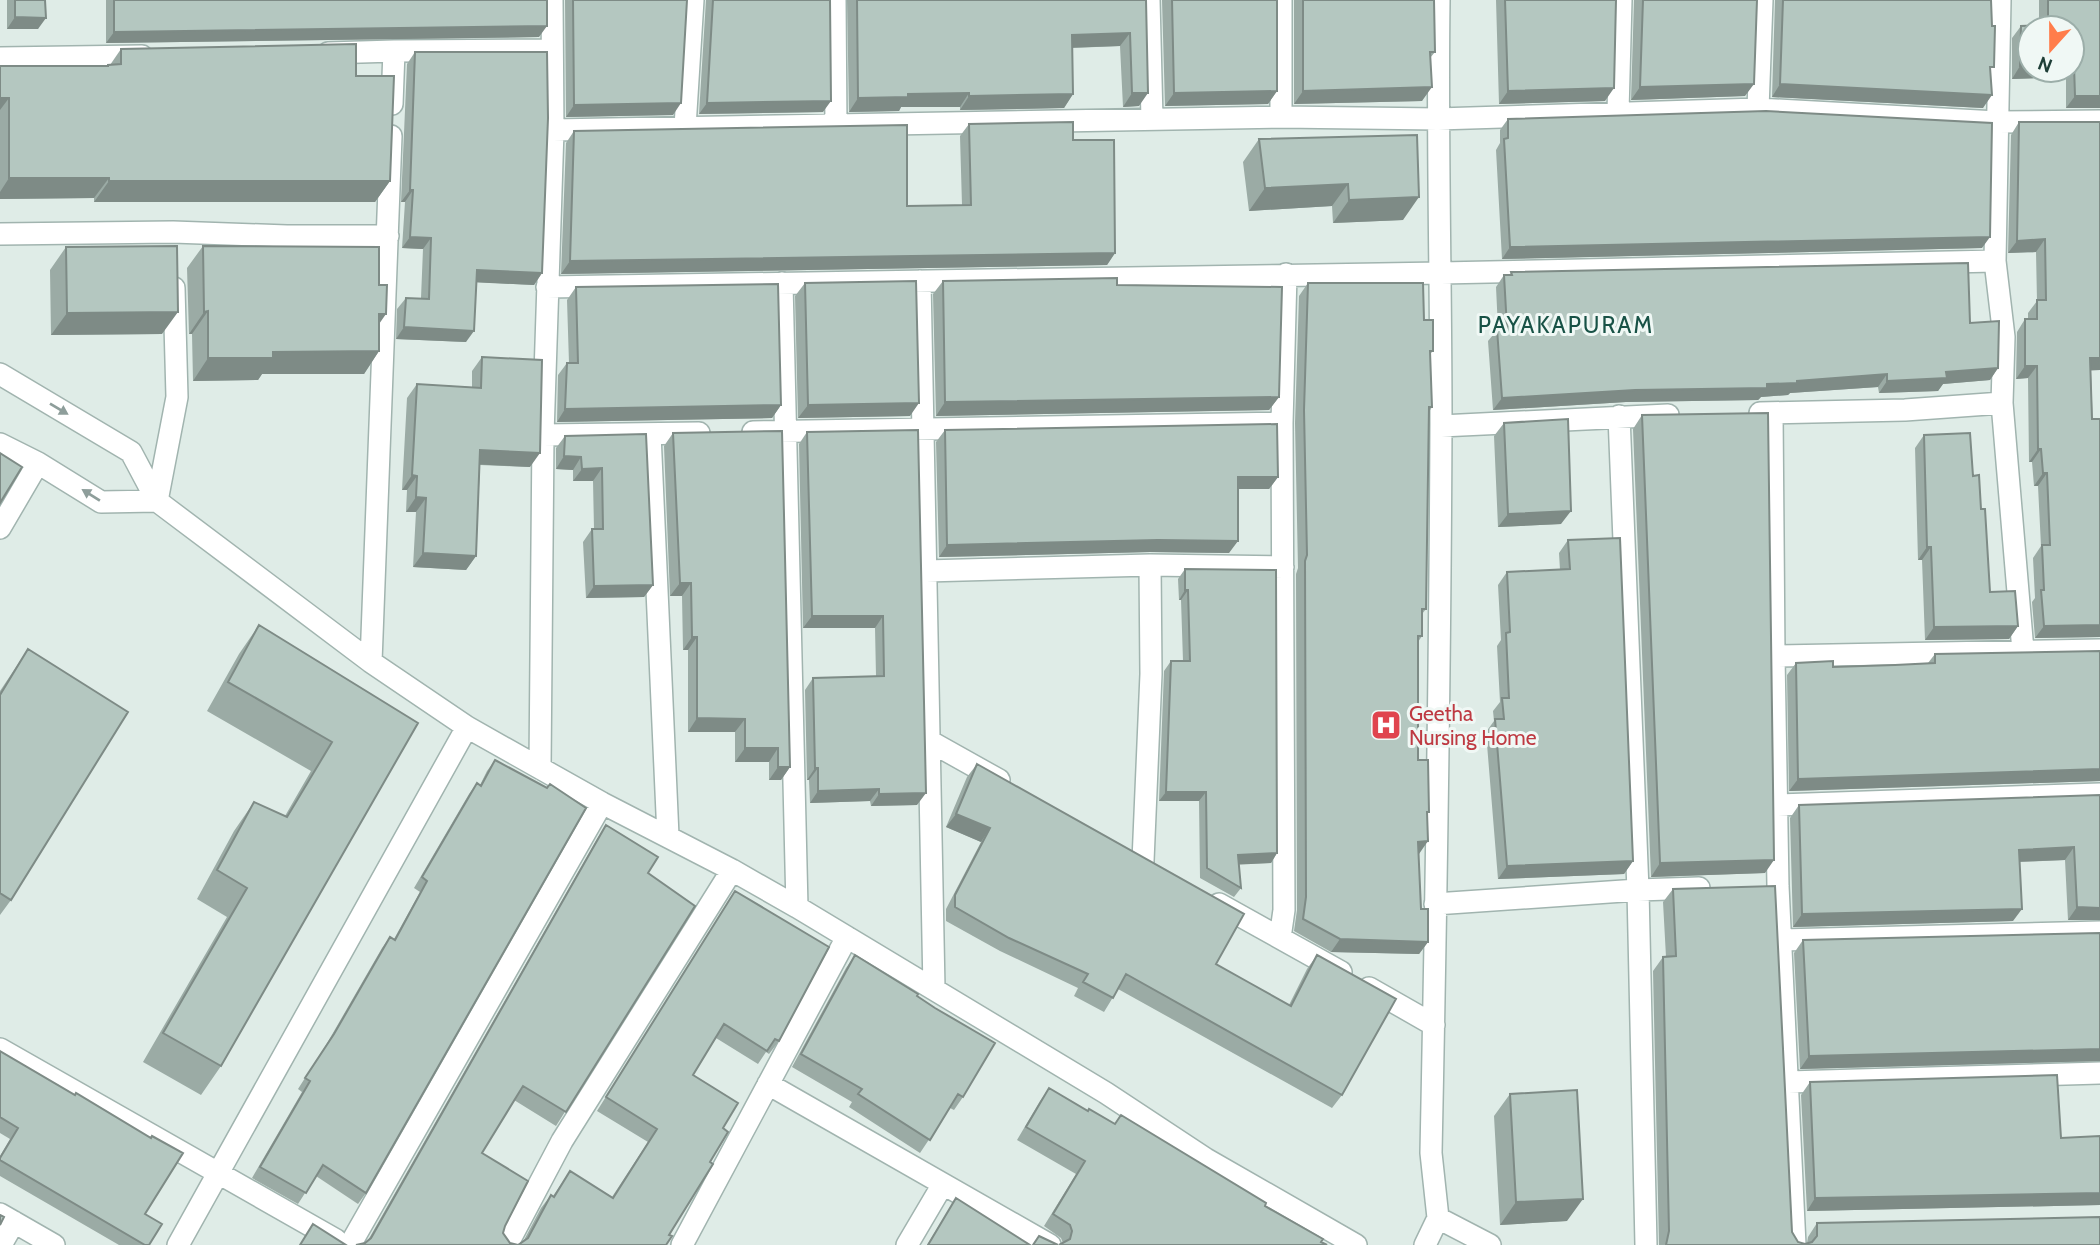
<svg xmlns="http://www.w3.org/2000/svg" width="2100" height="1245" viewBox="0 0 2100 1245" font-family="Cabin,sans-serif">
<rect width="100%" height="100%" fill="#dfece7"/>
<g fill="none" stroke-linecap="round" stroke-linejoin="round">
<g stroke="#a1b4af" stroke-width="24">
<path id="street" d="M552 0 553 130 1281 117 1438 119 1758 109 1997 122 2100 121
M835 0 836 125
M1149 0 1152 119
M2000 0 1995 261 2004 337 2002 403 2023 651
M394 51 552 50
M328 53 394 51 392 104
M0 58 142 56
M1758 109 1762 0
M1618 112 1621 0
M1281 117V0
M685 127 693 0
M553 130 543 435 699 433
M0 234 173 232 287 236H388
M920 281 934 989
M782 283 797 907
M547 287 1441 273 1995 261
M0 374 131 452 157 501 371 662 467 727 602 803 732 870 797 907 1106 1093 1206 1159 1356 1245
M1760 413 1905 410 2002 403
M1772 413 1774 656 2100 650
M1619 416 1638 890 1646 1245
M1441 426 1668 415
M753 432 1282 423
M650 434 668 836
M0 444 38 463 101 502 157 501
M157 501 177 397 174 288
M0 528 38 463
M926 571 1150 565 1283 567
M1774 656 1778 886 1795 1245
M371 662 391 136
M931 742 999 780
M540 768 543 435
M1776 805 2100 794
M1143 861 1151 674 1150 565
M1219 904 1341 972
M1435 904 1638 890 1699 888
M1280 938 1284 910 1282 423 1286 274
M1781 940 2100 932
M1369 988 1434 1025
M0 1049 336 1240
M1788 1082 2100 1073
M768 1084 1050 1245
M0 1214 54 1245
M1438 1218 1490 1245
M1 1245 14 1222
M178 1245 467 727
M350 1245 602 803
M507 1245 562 1141 732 870
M682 1245 847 937
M907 1245 943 1184
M1425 1245 1438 1218 1431 1153C1436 910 1440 666 1441 423 1441 282 1437 141 1439 0"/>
</g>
<use href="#street" stroke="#fff" stroke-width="21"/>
</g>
<path fill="#9baba5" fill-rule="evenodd" d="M7 0H45L38 29H7Z
M106 0H547L539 37 106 43Z
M565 0H687L673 115 566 117Z
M706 0H830L823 112 699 114Z
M847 0H1146L1139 106 1123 107 1120 46 1072 48 1073 94 1064 108 960 110V107H901L899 111 849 112Z
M1162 0H1277V91L1268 104 1165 106Z
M1294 0H1434L1435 52 1430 58 1422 101 1294 104Z
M1496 0H1616L1605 101 1499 104Z
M1634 0H1757L1745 96 1631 100Z
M1775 0H1991L1990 72 1983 108 1772 97Z
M2039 0H2100V108H2066V77L2012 79V38L2021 26 2039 25ZM2072 28V70H2030Z
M121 49 356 76 390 181 375 202H94V198L0 199V66H106L108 65H110Z
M415 52 542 273 534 285 476 282 466 342 396 339 397 309 406 298H421L423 249 402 248 405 202H401L407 64Z
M1508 119 1982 248 1502 259 1496 150 1500 143V130Z
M2019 122 2091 370 2100 637 2035 638 2032 602 2035 598 2033 558 2041 546 2038 486H2034L2032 462H2029L2028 378 2016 379 2017 332 2025 319H2028V313L2037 301 2036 252 2008 253 2011 135Z
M969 124 1073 140 1115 253 1107 265 561 274 566 143 574 131 907 206 962 205 960 136Z
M1417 135 1403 220 1333 223 1332 206 1249 211 1243 162 1259 139Z
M203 246 379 324V351L364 374H262L258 380 193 381 192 334H189L187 268Z
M66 247 162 334 51 335 50 270Z
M1511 272 1970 323 1998 368 1990 380 1943 384 1938 391 1879 393 1878 387 1790 393 1788 395 1761 397 1758 400 1626 402 1493 410 1488 341 1498 329 1496 287 1504 275H1510Z
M943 281 1279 397 1269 410 936 416 933 294Z
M805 283 910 416 798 418 795 296Z
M1308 283 1424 320 1433 351 1430 354 1432 407 1429 412 1426 609 1422 614V636L1418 642V760L1427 815 1418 854 1421 909 1428 942 1419 954 1331 952 1294 931 1297 910 1296 574 1298 568 1295 423 1299 296Z
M576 287 781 405 772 418 557 422 558 375 567 363H569L567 300Z
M482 357 530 467 480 465 476 556 466 570 413 567 416 512H406L407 490H402L407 398 417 384 472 387V371Z
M1642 415 1765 873 1651 877 1633 429Z
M1504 423 1561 524 1498 527 1494 436Z
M918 430 917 805 871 806 870 801 810 803 809 780H807L805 690 813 678 876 676 875 628H803L799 444 807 432Z
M945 430 1278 477 1269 489H1238L1229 553 1150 552 939 557 936 442Z
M673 433 790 767 781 780H769V762H735V732H688V650H683L682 596H670L664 446Z
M646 434 653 585 644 597 586 598 583 542 592 529H594L593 481H573V470L556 469V448L565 436Z
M1924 435 1973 476 1981 509 1990 592 2018 626 2009 639 1925 640 1922 560H1918L1915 448Z
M1568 540 1633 861 1624 874 1498 879 1486 732 1494 721 1493 711 1500 702 1497 646 1501 640 1498 585 1507 572 1560 570 1559 553Z
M1185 569 1277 853 1271 863 1239 864 1241 888 1234 897 1200 878 1199 801H1159L1164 671 1171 661H1183L1181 600H1179L1178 579Z
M259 625 418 723 221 1066 201 1095 143 1062 227 917 197 899 234 831 254 802 285 816 311 771 207 711 239 654Z
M28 649 11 900 0 915V691Z
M2100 651V781L1789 791 1787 675 1796 663 1833 667 1895 665 1928 663 1935 654Z
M495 760 366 1193 358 1204 316 1176 298 1204 252 1178 302 1092 298 1089 326 1045 382 948 390 937 394 939 420 892 414 888 469 794 477 783 480 785 487 771Z
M977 764 1216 964 1248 982 1289 1005 1307 969 1317 955 1342 1095 1332 1108 1118 989 1104 1012 1074 996 1078 988 1000 951 946 921V909L981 842 946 827 967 777Z
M2100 795V920H2068L2065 860 2019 862 2013 921 1793 927 1790 818 1799 805Z
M606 825 658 857 648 873 695 906 556 1126 514 1100 482 1153 528 1181 505 1226 503 1233 510 1243 518 1245 524 1240 541 1208 551 1195 553 1196 570 1171 612 1197 648 1142 597 1111 735 891 829 947 779 1041 769 1054 766 1052 758 1064 716 1038 693 1075 738 1103 723 1128 728 1132 710 1162 713 1164 669 1235 672 1236 666 1245H356L365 1243 367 1242 597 839Z
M1673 889 1792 1232 1798 1242 1805 1244 1807 1243 1808 1237 1817 1223 2100 1245H1659L1653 971 1663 957H1666L1663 902Z
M2100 933V1061L1800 1069 1794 953 1803 940Z
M855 955 917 996 963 1097 954 1110 950 1108 920 1153 849 1107 852 1102 792 1067 846 968Z
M0 1051 145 1214 149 1245H119L0 1176V1156L10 1139 0 1133Z
M1810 1082 2061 1138 2100 1136V1205L1807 1211 1801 1095Z
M1049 1088 1088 1111 1115 1124 1121 1115 1321 1242 1063 1243 1061 1238 1044 1226 1076 1174 1017 1140 1040 1101Z
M1510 1094 1567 1221 1500 1225 1494 1116Z
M956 1198 1030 1245H927Z"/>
<path fill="#7e8b86" d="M15 17 46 18 38 29H7Z
M547 26 539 37 106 43 114 32Z
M1130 33 1120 46 1063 48 1072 35Z
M2020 66H2030V70H2071L2066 77 2012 79Z
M1754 84 1745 96 1631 100 1640 87Z
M1780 84 1992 95 1983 108 1772 97Z
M1432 87 1422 101 1294 104 1303 91Z
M1614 88 1605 101 1499 104 1508 91Z
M1277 91 1268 104 1165 106 1174 93Z
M969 93 960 107H901L899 111 849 112 858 98 908 94Z
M1132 93H1148L1139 106 1123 107Z
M1073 94 1064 108 960 110 969 96Z
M2075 96H2100V108H2066Z
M0 98H9L0 110Z
M831 101 823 112 699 114 707 103Z
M681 103 673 115 566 117 574 105Z
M9 178H109L94 198 0 199V192Z
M109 181H390L375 202H94Z
M1348 184 1332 206 1249 211 1265 188Z
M410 190H413L405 202H401Z
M1419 197 1403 220 1333 223 1349 200Z
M410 237 431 238 423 249 402 248Z
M1990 237 1982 248 1502 259 1510 247Z
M2045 239 2036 252 2008 253 2017 241Z
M1115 253 1107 265 561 274 570 261Z
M477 270 542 273 534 285 469 282Z
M208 311 192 334H189L204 312Z
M178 312 162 334 51 335 67 313Z
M379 314H386L370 337Z
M404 327 474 331 466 342 396 339Z
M379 351 364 374H262L258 380 193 381 208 358 273 352Z
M2090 358H2100V370L2082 371Z
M2025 366H2037L2028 378 2016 379Z
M1998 368 1990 380 1943 384 1938 391 1879 393 1887 381 1946 372Z
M1887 374 1878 387 1790 393 1788 395 1761 397 1758 400 1626 402 1493 410 1502 398 1635 390 1767 384 1797 381Z
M1279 397 1269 410 936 416 945 402Z
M919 403 910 416 798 418 808 405Z
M781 405 772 418 557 422 565 409Z
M2038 449H2041L2032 462H2029Z
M480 450 540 453 530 467 470 464Z
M564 456 581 457 573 470 556 469Z
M602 468 593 481H573L582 469Z
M2043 473H2047L2038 486H2034Z
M412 475 417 476 407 490H402Z
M1238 477H1278L1269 489H1229Z
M416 497 426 498 416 512H406Z
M1571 511 1561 524 1498 527 1508 514Z
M1158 540 1238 541 1229 553 1150 552 939 557 947 545Z
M1927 547H1931L1922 560H1918Z
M423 553 476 556 466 570 413 567Z
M680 583H691L682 596H670Z
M653 585 644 597 586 598 594 586Z
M1185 590H1188L1181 600H1179Z
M812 616H883L875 628H803Z
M2100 625V637L2035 638 2044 626Z
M2018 626 2009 639 1925 640 1934 627Z
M692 637H697L688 650H683Z
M697 718 745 719 735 732H688Z
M745 748H778L769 762H735Z
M778 767H790L781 780H769Z
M815 768H818L809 780H807Z
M2100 769V781L1789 791 1798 779Z
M879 789 870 801 810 803 818 791Z
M1166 792H1206L1199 801H1159Z
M926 793 917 805 871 806 879 794Z
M956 814 990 828 981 842 946 827Z
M1428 841 1419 854 1418 842Z
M2074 847 2065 860 2010 862 2019 850Z
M1277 853 1271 863 1231 865 1238 855Z
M1774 860 1765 873 1651 877 1660 863Z
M1633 861 1624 874 1498 879 1507 866Z
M2077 907 2100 908V920H2068Z
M2022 909 2013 921 1793 927 1802 914Z
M1340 939 1428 942 1419 954 1331 952Z
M2100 1049V1061L1800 1069 1809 1056Z
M2100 1193V1205L1807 1211 1815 1198Z
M1583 1199 1567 1221 1500 1225 1516 1202Z"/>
<path fill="#b4c7c0" stroke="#7e8b86" stroke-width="2" d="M15 0H45L46 18 15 17Z
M114 0H547V26L114 32Z
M573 0H687L681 103 574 105Z
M713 0H830L831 101 707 103Z
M857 0H1146L1148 93H1132L1130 33 1072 35 1073 94 969 96V93L908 94V97L858 98Z
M1172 0H1277V91L1174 93Z
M1303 0H1434L1435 52H1430L1432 87 1303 91Z
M1505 0H1616L1614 88 1508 91Z
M1643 0H1757L1754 84 1640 87Z
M1783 0H1991L1992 26H1995L1994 67H1990L1992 95 1780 84Z
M2048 0H2100V96H2075L2074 65H2072V28H2030V66H2020L2021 26 2048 25Z
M356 44V76H394L390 181H109V178H9V98H0V66H108V65L121 64V49Z
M415 52H547L548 118 542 273 477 270 474 331 404 327 406 298 429 299 431 238 410 237 413 190H410Z
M1766 111 1992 123 1990 237 1510 247 1504 139 1508 138V119Z
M1073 122V140H1114L1115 253 570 261 574 131 907 125V206L971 205 969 124Z
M2019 122H2100V358H2090L2092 419H2100V625L2044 626 2041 590H2044L2042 545H2050L2047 473H2043L2041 449H2038L2037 366H2025V319H2037V300H2046L2045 239 2017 241Z
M1417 135 1419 197 1349 200 1348 184 1265 188 1259 139Z
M177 246 178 312 67 313 66 247Z
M203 246 379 247V285H387L386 314H379V351L273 352V358H208V311L204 312Z
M1968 263 1970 323 1999 321 1998 368 1946 372 1947 378 1887 381V374L1797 381V383L1767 384V388L1635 390 1502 398 1497 329 1507 328 1504 275H1512L1511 272Z
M1117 278V285L1282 287 1279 397 945 402 943 281Z
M916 281 919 403 808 405 805 283Z
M1308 283H1423L1424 320H1433V351H1430L1432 407H1429L1426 609H1422V636H1418V760H1428L1429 812H1427L1428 841 1418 842 1421 909H1428V942L1340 939 1303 919 1306 897 1305 561 1307 555 1304 410Z
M778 284 781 405 565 409 567 363H578L576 287Z
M482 357 542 360 540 453 480 450 476 556 423 553 426 498 416 497 417 476 412 475 417 384 481 388Z
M1768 413 1774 860 1660 863 1642 415Z
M1568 419 1571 511 1508 514 1504 423Z
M1277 424 1278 477H1238V541L1158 540 947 545 945 430Z
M918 430 926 793 879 794V789L818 791V768H815L813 678 884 676 883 616H812L807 432Z
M782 431 790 767H778V748H745V719L697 718V637H692L691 583H680L673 433Z
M1970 433 1973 476 1979 475 1981 509H1985L1990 592 2015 591 2018 626 1934 627 1931 547H1927L1924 435Z
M646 434 653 585 594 586 592 529H603L602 468 582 469 581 457 564 456 565 436Z
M0 453 22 467 0 503Z
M1620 538 1633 861 1507 866 1495 719H1504L1502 698H1509L1506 633 1510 632 1507 572 1570 569 1568 540Z
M1185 569 1276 570 1277 853 1238 855 1241 888 1207 868 1206 792H1166L1171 661H1190L1188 590H1185Z
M259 625 418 723 221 1066 163 1033 247 888 217 870 254 802 287 817 332 742 228 682Z
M28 649 128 712 11 900 0 893V695Z
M2100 651V769L1798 779 1796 663 1833 661V667L1895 665 1935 663V654Z
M495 760 547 788 550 784 586 808 366 1193 323 1165 306 1193 260 1167 310 1081 305 1078 334 1034 390 937 395 940 427 881 422 877 477 783 481 786Z
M977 764 1244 914 1216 964 1248 982 1291 1006 1317 955 1396 999 1342 1095 1126 974 1113 998 1083 982 1088 974 1009 938 955 907V895L990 828 956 814Z
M2100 795V908L2077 907 2074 847 2019 850 2022 909 1802 914 1799 805Z
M606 825 658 857 648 873 695 906 566 1112 523 1086 482 1153 528 1181 505 1226 503 1233 510 1243 518 1245 528 1238 551 1195 554 1197 570 1171 613 1198 657 1129 606 1097 735 891 829 947 779 1041 775 1039 767 1051 724 1024 693 1075 738 1103 723 1128 728 1132 710 1162 713 1164 669 1235 672 1236 666 1245H356L365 1243 371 1238Z
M1775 886 1792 1232 1798 1242 1805 1244 1812 1242 1817 1236V1223L2100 1217V1245H1666L1669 1231 1663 957 1676 956 1673 889Z
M2100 933V1049L1809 1056 1803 940Z
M855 955 918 994 917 996 935 1008 995 1043 963 1097 958 1094 930 1140 858 1094 862 1089 801 1054Z
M0 1051 75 1095 76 1093 151 1138 152 1136 183 1153 145 1214 162 1224 149 1245H145L0 1160V1158L18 1128 0 1117Z
M2057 1075 2061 1138 2100 1136V1193L1815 1198 1810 1082Z
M1049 1088 1088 1111 1089 1109 1115 1124 1121 1115 1266 1203 1265 1206 1323 1239 1321 1242 1327 1245H1059L1070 1239 1072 1231 1070 1225 1053 1214 1085 1161 1026 1127Z
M1577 1090 1583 1199 1516 1202 1510 1094Z
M956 1198 1030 1245H928Z
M0 1215 4 1217 0 1225Z
M313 1224 346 1245H300Z
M1039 1236 1058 1245H1033Z"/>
<defs><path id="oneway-solid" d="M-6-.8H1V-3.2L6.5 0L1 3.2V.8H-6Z" transform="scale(1.75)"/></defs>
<g fill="#8e9e9b">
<use href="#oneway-solid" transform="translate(59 409) rotate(31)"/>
<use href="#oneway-solid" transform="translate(91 495) rotate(-148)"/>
</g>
<defs>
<g id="hospital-square" transform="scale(1.575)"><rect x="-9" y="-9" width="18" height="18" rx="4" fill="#e0444e" stroke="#f0f8f5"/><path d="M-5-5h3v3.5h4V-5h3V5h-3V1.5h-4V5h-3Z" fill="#fff"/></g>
</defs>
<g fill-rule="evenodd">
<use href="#hospital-square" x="1386" y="725"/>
</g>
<g text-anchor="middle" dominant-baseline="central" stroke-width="6" stroke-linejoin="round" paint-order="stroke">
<g font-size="21" fill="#be3a42" stroke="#f0f8f5" text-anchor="start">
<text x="1409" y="713">Geetha<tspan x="1409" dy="24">Nursing Home</tspan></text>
</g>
<g font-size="23" letter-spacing="2" fill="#185246" stroke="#f0f8f5">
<text x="1566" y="325">PAYAKAPURAM</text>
</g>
</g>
<g transform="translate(2051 49) rotate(201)"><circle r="33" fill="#f0f8f5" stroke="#9caea9" stroke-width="2"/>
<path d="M0-5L12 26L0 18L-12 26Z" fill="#ff7d4b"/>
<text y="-10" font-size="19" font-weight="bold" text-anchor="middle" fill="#1e3e37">N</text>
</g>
</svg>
